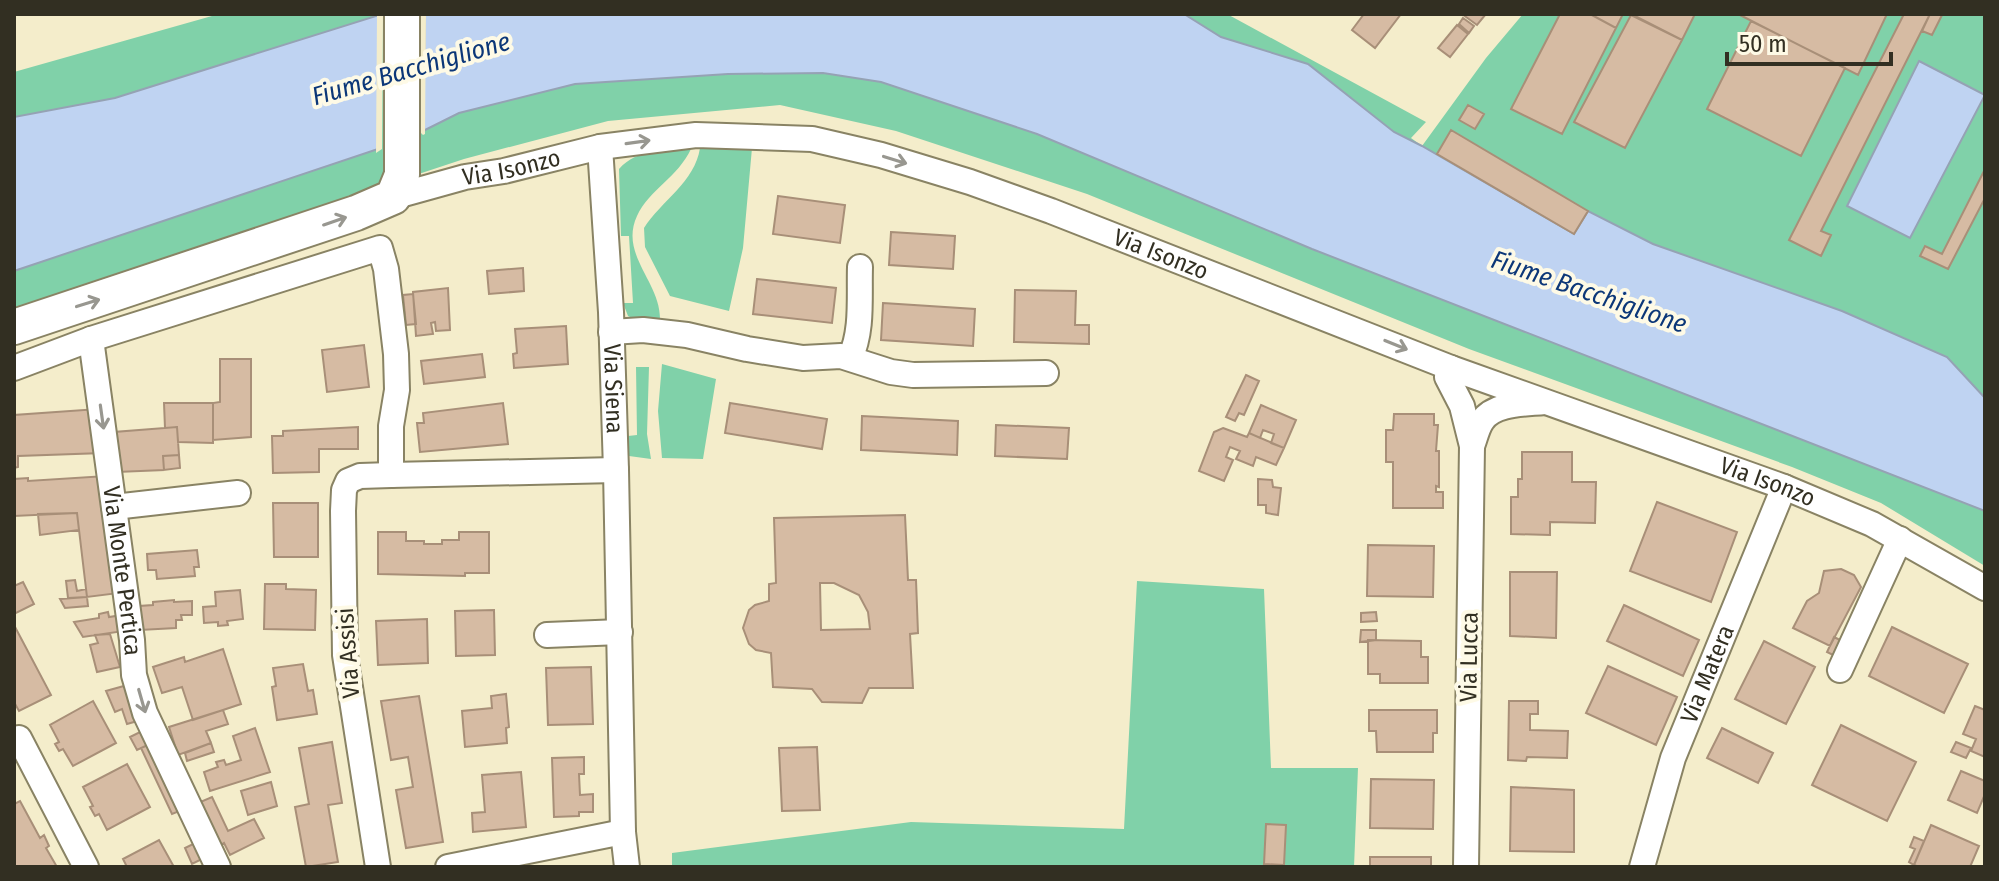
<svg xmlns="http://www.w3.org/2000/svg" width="1999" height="881" viewBox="0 0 1999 881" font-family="'Fira Sans Condensed',sans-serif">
<rect width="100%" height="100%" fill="#f4edcb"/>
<path fill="#80d1a9" d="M219 14H1227L1426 122 1411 138 1422 146 1486 58 1523 14H1985V398L1947 357 1842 311 1653 244 1587 212 1652 247 1985 403V566L1881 503 1792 467 1469 349 1087 194 896 131 780 105 608 121 464 159 14 308V72Z
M700 148H752L743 248 729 311 670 296 645 247 644 228C661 201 695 182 700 148Z
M691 149C678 177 649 190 637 216 619 255 661 282 660 320H636L628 316 623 303H633L629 236H621L619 169C638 148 664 151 691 149Z
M662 364 716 379 703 459 662 458 658 411Z
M636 367H649L647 434 651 459 629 456 628 436 637 435Z
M1137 581 1264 589 1271 768H1358L1354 867H672V853L911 822 1124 829Z"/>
<path fill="#bfd3f2" stroke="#95a2b4" stroke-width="2" d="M425 14H1184L1221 37 1308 64 1394 132 1422 146 1574 234 1588 211 1653 244 1842 311 1947 357 1985 398V511L1312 249 1037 134 881 82 823 73 728 74 575 84 459 113 423 131Z
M379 15 378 149 14 271V117L115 98Z
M1919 61 1985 95 1910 238 1847 206Z"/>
<path fill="#f4edcb" d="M377 14 383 15 382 149 376 153Z
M421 14H426L425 134 423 135 419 131Z"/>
<path fill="#d6bba3" stroke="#a88f78" stroke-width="2" fill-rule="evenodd" d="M1364 14H1401L1375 48 1352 30Z
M1462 14H1486L1477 25Z
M1560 14H1590L1616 28 1562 134 1511 109Z
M1590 14H1623L1616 28Z
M1631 14H1695L1682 40Z
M1738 14H1887L1858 75Z
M1904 14H1930L1821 231 1831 235 1821 256 1789 240Z
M1930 14 1942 15 1932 35 1922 31Z
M1631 15 1682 40 1625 148 1574 122Z
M1463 18 1474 26 1469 33 1459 24Z
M1751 21 1845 68 1801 156 1707 109Z
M1457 25 1468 34 1450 57 1438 48Z
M1468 105 1484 114 1475 129 1459 120Z
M1451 130 1588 211 1574 234 1437 154Z
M1985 169V198L1948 269 1920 256 1925 246 1942 254Z
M778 196 845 205 840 243 773 234Z
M891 232 955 236 953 269 889 265Z
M523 268 524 291 489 294 487 271Z
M757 279 836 288 832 323 753 314Z
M448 288 450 330 436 331 435 322 431 323 433 334 416 336 413 292Z
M1015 290 1076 291 1075 325H1089V344L1014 342Z
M413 294 416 324 406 325 403 295Z
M883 303 975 309 973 346 881 340Z
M566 326 568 364 514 368 513 354 517 353 515 329Z
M364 345 369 387 327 392 322 350Z
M482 354 485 377 424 384 421 361Z
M220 359H251V437L213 440V403L220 402Z
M1246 375 1259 381 1244 415 1239 413 1235 421 1226 417Z
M164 403H213V443L178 442 177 427 165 428Z
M503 403 508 444 420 452 417 423H424L423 413Z
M730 403 827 419 822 449 725 433Z
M1261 405 1296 420 1284 448 1271 443 1274 434 1263 430 1260 438 1249 433Z
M98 409 103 453 18 456V467L14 468V415Z
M1394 414H1434V425H1438L1436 451H1439V487L1436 486V492H1443V508H1393V462H1386V430H1393Z
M862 416 958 421 957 455 861 450Z
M996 425 1069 428 1067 459 995 456Z
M177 427 179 455 163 456 164 470 117 472 114 432Z
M358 427V449H319V472L273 473 272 436H283V431Z
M1223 428 1247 437 1249 433 1284 448 1276 465 1256 457 1253 466 1236 459 1240 451 1230 447 1226 457 1233 460 1224 481 1199 471 1214 432Z
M1522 452H1572V482H1596L1595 523 1550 522V535L1511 534V497H1518V479H1522Z
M179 455 180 468 164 470 163 456Z
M106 476 119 593 87 597 77 513 14 516V479L28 478V481Z
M1258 479 1272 480 1273 487 1281 488 1278 515 1266 513V505H1258Z
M1657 502 1737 532 1711 602 1630 571Z
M273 503H318V557H274Z
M77 513 79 530 40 535 38 514Z
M905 515 908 580H916L918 633 910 634 913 688H869L862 703 822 702 812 689 773 687 771 653 756 650 749 644 743 628 749 610 755 605 769 601V584L776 583 774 518ZM820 583H834L859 595 868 612 870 629 821 630Z
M378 532H406V541H424V544H442V540H459V532H489V573H465V576L378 574Z
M1368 545 1434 546 1433 597 1367 596Z
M197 550 199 567H194L195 576 157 579 156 570H148L147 554Z
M1841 569 1854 575 1861 587 1830 646 1793 628 1807 601 1819 593 1824 571Z
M1510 572H1557L1556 638 1510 636Z
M75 580 77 591 86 589 87 597 68 598 66 581Z
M23 582 34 604 14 614V586Z
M265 584H286V589L316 590 315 630 264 629Z
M240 590 243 619 227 621 228 625 218 626V622L204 623 203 607 216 606 215 592Z
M87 597 88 606 65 608 60 599Z
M174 600V602L192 601V615H181L182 620H176V628L140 630 139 606 153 605V602Z
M1624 605 1699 640 1683 676 1607 641Z
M494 610 495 655 456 656 455 611Z
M108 612 109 617 122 615 124 631 83 637 74 622 99 618V614Z
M1376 612 1377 621 1361 622V613Z
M427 619 428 663 378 665 376 621Z
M14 625 51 695 19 711 14 702Z
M1892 627 1968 664 1944 713 1869 676Z
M1361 630H1376V640L1360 642Z
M110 634 120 667 97 672 90 645 98 643 95 635Z
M1834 637 1844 642 1837 657 1827 652Z
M1368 640 1421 641V657H1428V683H1380V674H1368Z
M1764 641 1815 667 1786 724 1735 699Z
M223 649 241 704 193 720 182 687 162 693 153 667 184 657 185 662Z
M303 664 308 691 313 690 317 714 277 720 272 687 276 686 273 668Z
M1608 666 1677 697 1656 745 1586 713Z
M591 667 593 724 548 725 546 668Z
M131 684 141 720 127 724 122 709 115 712 106 691Z
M506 694 509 727 506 728 507 743 465 747 462 711 492 708 491 696Z
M419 696 443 842 406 848 396 790 413 787 408 757 391 760 381 701Z
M93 701 116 743 73 766 63 749 59 751 55 744 59 742 50 725Z
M1509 701H1538V714H1530V730L1568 731 1567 758 1527 757 1526 761 1508 760Z
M1975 706 1985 710V757L1971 751 1976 739 1963 734Z
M223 710 228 724 206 731 211 743 178 755 169 727Z
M1369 710H1437V733H1433V752H1377L1376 731H1369Z
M1841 725 1916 762 1887 821 1812 785Z
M255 728 270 772 210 791 204 772 218 767 216 762 224 760 226 765 241 760 233 736Z
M1722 728 1773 753 1758 783 1707 758Z
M146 729 152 743 137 750 130 737Z
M155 742 187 808 172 814 141 748Z
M332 742 342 803 328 805 338 862 306 867 295 807 309 804 299 748Z
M1956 742 1971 748 1966 758 1951 752Z
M211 743 214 752 187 761 185 753Z
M817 747 820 810 782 811 779 748Z
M584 757V774H579L580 795 593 794V812H579V816L554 817 552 758Z
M127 764 150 807 107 830 99 814 95 816 90 807 93 806 83 787Z
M1961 771 1985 781V794L1977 813 1948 800Z
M521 772 526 827 473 832 472 813 485 812 482 775Z
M1371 779 1434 780 1433 829 1370 828Z
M271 782 277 806 248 815 241 791Z
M1511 787 1574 790V852L1510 851Z
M212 797 228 831 254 819 264 838 230 855 224 843 219 846 198 803Z
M20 801 40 838 44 835 49 846 46 848 57 867H14V804Z
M1266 824 1286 825 1284 865 1264 864Z
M1931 825 1979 846 1970 867H1919L1914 865Z
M1914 837 1924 841 1914 865 1909 862 1915 849 1910 847Z
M159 840 174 867H127L123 859Z
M197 842 204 858 192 864 185 848Z
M1370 857H1431V867H1370Z"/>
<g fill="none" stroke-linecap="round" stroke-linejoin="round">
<g stroke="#898364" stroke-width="28">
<g id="minor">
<path id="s1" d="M600 147 611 312 616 470 623 832 627 867"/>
<path id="s2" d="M393 197 465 177 504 171 600 147 696 135 812 139 881 155 970 182 1051 211 1451 368 1784 487 1872 524 1985 588"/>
<path d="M611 332 643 330 687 335 747 349 803 358 841 356 891 372 913 375 1046 373"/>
<path id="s3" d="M91 339 132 640 134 675 145 713 218 867"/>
<path d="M850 358C863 331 859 297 860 267"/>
<path d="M14 368 91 339 380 248 386 269 396 354 397 390 391 426V475"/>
<path d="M1451 368 1447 377 1462 406 1472 446 1466 867"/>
<path d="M1472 446C1475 439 1477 428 1482 421 1494 403 1525 404 1544 402"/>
<path d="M114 507 238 493"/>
<path d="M547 635 620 632"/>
<path d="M1840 670 1900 539"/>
<path d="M14 740 19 738 86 867"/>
<path d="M378 867 345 655 343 511 344 490 348 481 360 476 391 475 616 470"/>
<path d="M448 867 623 832"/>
<path id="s4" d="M1642 867 1673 758 1784 487"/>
</g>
</g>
<g stroke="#898364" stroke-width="38">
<path id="secondary" d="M14 327 356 213 393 197 402 175V14"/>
</g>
<use href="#minor" stroke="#fff" stroke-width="24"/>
<use href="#secondary" stroke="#fff" stroke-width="34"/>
</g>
<defs><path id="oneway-shaft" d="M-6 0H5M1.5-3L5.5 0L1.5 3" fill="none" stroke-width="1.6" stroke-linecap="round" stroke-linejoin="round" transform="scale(2)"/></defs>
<g stroke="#989790">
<use href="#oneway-shaft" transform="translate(638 142) rotate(-8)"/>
<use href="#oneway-shaft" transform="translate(895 160) rotate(17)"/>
<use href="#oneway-shaft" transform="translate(335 221) rotate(-19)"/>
<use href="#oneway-shaft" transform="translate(88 303) rotate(-17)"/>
<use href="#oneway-shaft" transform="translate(1396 345) rotate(22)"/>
<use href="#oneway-shaft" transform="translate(102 417) rotate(82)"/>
<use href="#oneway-shaft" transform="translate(142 701) rotate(74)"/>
</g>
<g text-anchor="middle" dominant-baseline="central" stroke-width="8" stroke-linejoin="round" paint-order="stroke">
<g font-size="24" fill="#322f22" stroke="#fefae6">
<text stroke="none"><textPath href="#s2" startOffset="122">Via Isonzo</textPath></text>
<text stroke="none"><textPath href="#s2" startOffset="794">Via Isonzo</textPath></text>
<text stroke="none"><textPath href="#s1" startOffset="242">Via Siena</textPath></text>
<text stroke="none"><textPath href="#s2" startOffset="1442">Via Isonzo</textPath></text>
<text stroke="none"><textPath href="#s3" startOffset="234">Via Monte Pertica</textPath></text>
<text transform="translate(348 653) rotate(-94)">Via Assisi</text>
<text transform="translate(1469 657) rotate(-89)">Via Lucca</text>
<text stroke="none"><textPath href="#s4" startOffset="204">Via Matera</textPath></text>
</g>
<g font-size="26" font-style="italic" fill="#0c3778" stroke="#fefae6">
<text transform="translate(411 69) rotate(-16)">Fiume Bacchiglione</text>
<text transform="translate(1589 292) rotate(19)">Fiume Bacchiglione</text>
</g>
</g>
<rect width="1999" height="881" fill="none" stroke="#322f22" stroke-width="32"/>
<path d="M1727 52v12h164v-12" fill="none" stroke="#322f22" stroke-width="4"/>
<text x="1739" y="52" font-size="24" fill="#322f22" stroke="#fefae6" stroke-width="6" paint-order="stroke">50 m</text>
</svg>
